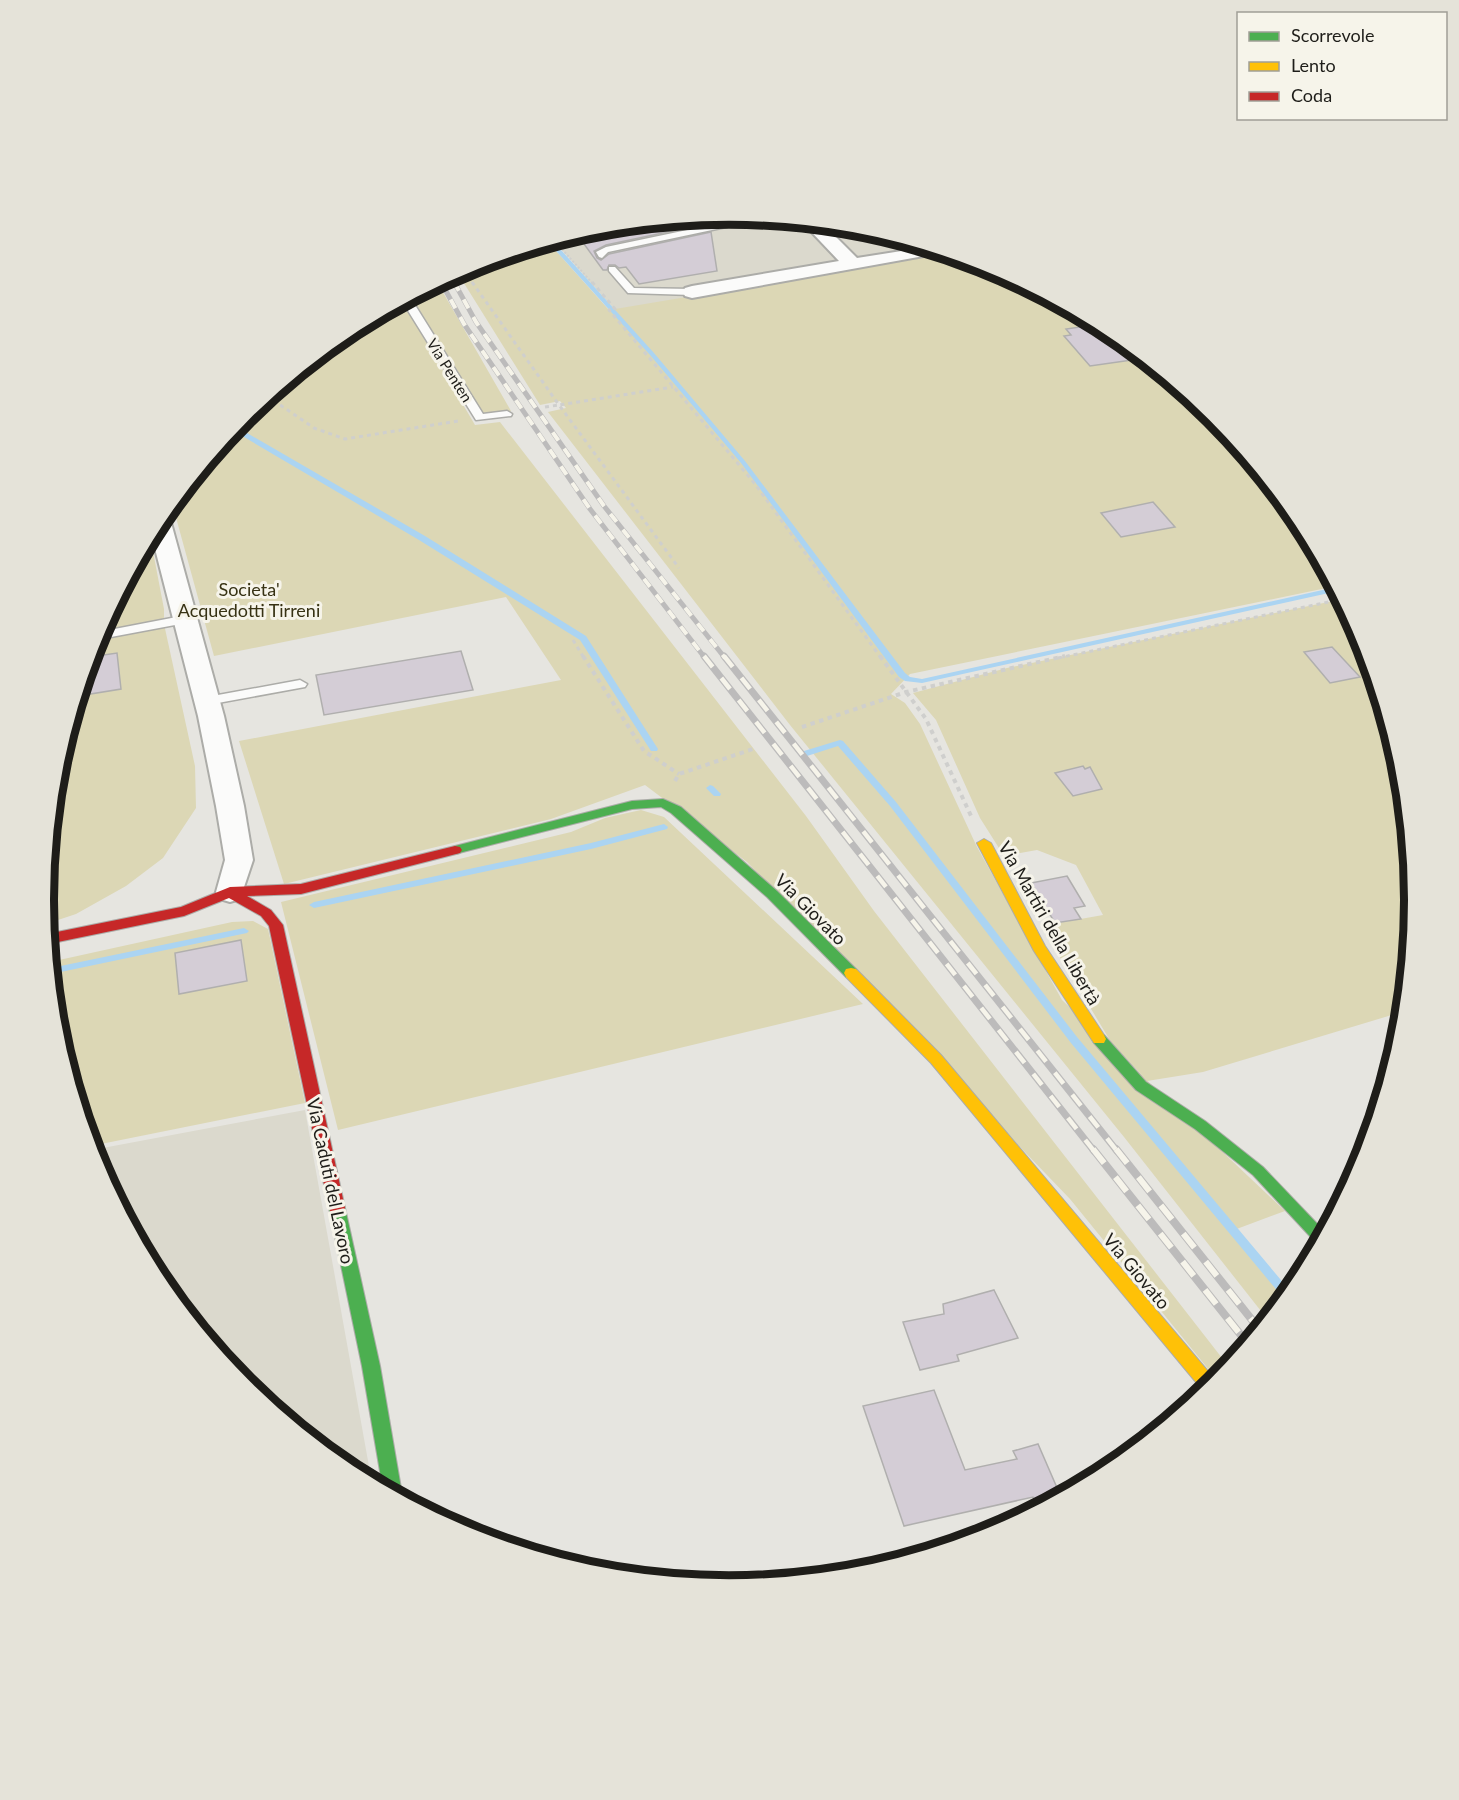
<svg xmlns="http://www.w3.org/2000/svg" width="1459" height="1800" viewBox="0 0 1459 1800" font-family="Lato,sans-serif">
<rect width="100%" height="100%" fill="#e6e5e0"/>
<path fill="#dbd9cd" d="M730 214 864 227 949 253 615 310 553 240 596 227Z
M305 1110 372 1483 348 1470 244 1385 159 1281 96 1162 92 1150Z"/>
<path fill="#dcd7b5" d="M548 242 609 310 949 253 992 266 1111 330 1215 415 1300 519 1336 586 910 674 891 694 905 703 920 724 977 847 1062 1000 1285 1211 1234 1230 1288 1296 1268 1320 1124 1137 790 725 548 412 566 408 560 401 540 405 457 272 467 266Z
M437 282 511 411 488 414 481 412 411 296Z
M402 301 475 425 500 422 806 816 874 911 1229 1367 1218 1381 1070 1199 747 862 645 785 551 819 284 884 239 741 561 680 506 597 214 656 172 503 245 415 349 329Z
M150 536 164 609V624L195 766 196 808 163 858 126 886 76 914 46 924 44 900 57 766 96 637Z
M1343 599 1363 638 1402 767 1415 900 1405 1011 1203 1072 1147 1081 1111 1042 1041 926 1103 915 1076 865 1037 850 1004 856 980 818 936 720 913 693 1007 668Z
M641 810 664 817 863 1004 338 1130 281 902 571 832 605 818Z
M253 921 268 929 305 1103 91 1146 57 1033 50 962 232 922Z"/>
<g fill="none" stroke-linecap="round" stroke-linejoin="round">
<path fill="#abd4f2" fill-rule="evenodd" d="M552 240 654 353 745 461 905 673 910 677 922 679 1336 587 1338 591 922 683 905 681 899 677 741 463 650 355 548 242Z
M235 426 425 536 586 636 658 749 657 751H651L580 640 419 540 232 430Z
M840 740 843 741 896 802 1077 1037 1291 1292 1285 1300 1071 1043 890 806 838 746 807 756 803 753 804 751Z
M710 785 713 786 721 794 720 796H714L706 788Z
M664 824 668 827 667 829 591 849 314 908 309 905 314 902 591 843Z
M244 928 249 931 247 933 51 974V968Z"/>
</g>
<path fill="#d4cdd6" stroke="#b0afae" stroke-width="1.5" d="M709 216 710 223 606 245 594 251 597 258 601 260 609 254 711 232 717 271 639 284 626 267 619 268 615 265H609L607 270H603L576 233 596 227Z
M1101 324 1111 330 1146 358 1090 366 1064 336 1071 335 1066 329Z
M1153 502 1175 527 1121 537 1101 513Z
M1332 647 1360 677 1330 683 1304 652Z
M461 651 473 690 324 715 316 675Z
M117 653 121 689 78 696 90 657Z
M1083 766 1085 769 1090 767 1102 789 1073 796 1055 773Z
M1067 876 1085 906 1074 908 1081 919 1055 923 1031 883Z
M241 940 247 981 179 994 175 953Z
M994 1290 1018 1338 957 1355 959 1361 920 1370 903 1322 944 1314 943 1304Z
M934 1390 965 1470 1017 1459 1013 1451 1038 1444 1061 1497 1038 1509 1033 1497 904 1526 863 1406Z"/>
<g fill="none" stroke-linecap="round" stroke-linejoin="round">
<g stroke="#acaca8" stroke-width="3">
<path id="lane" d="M754 216 769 218 608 252 602 258 599 257 596 252 606 247Z
M609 267H615L634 288 692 289 697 292 692 295 628 293 609 271Z
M410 297 483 414 507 411 512 414 511 416 476 420 402 301Z
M187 615 193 619 191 622 95 640 99 632Z
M300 680 307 684 305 687 207 705 200 701 207 697Z"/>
</g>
<g stroke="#acaca8" stroke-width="4">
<path id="street" d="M802 222 822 223 857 258 927 247 946 252 692 298 685 296 683 292 685 288 692 286 839 261Z
M164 513 170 519 224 716 244 806 253 860 240 899 230 902 220 899 216 892 225 860 216 806 198 716 151 533Z"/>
</g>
<g stroke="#acaca8" stroke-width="2">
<path id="fast" d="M663 799 681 807 777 891 856 969 858 973 856 977H846L767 897 671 813 661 807 632 809 455 854 448 850 455 846 632 801Z
M1099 1034 1104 1035 1146 1082 1205 1121 1263 1167 1326 1233 1319 1246 1253 1175 1195 1129 1136 1090 1094 1043 1092 1039 1094 1035Z
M337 1202 343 1203 345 1208 380 1366 402 1494 400 1498 383 1489 362 1366 329 1208 331 1203Z"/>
</g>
<g stroke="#acaca8" stroke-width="2">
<path id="slow" d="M984 839 991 843 1045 946 1104 1035 1106 1039 1104 1043H1094L1034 951 977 843Z
M851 968 856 969 941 1055 1217 1382 1205 1393 931 1063 846 977 844 973 846 969Z"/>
</g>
<g stroke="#acaca8" stroke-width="2">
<path id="jam" d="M455 846 460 847 462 850 460 853 301 894 247 896 271 910 283 925 345 1208 343 1213 337 1214 331 1213 329 1208 269 926 261 916 229 898 184 916 48 944 47 934 181 907 230 887 301 884Z"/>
</g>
<path stroke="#cfcfcd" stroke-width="2" stroke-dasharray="2 2" stroke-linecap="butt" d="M554 240 593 284
M464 268 473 284"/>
<path stroke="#cfcfcd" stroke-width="3" stroke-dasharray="4 4" stroke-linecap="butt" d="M472 282 559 405 673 387
M592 282 615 309 609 310 755 484 881 658
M267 396 314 428 345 439 458 421
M545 407 559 405 679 568
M573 640 584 658
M1058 658 1343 599"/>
<path stroke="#cfcfcd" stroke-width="4" stroke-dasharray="4.5 4.5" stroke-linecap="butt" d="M583 656 644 751 679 774
M880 656 926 719 972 818
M802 727 906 692 1065 656
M675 781 679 774 753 749"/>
<use href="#lane" fill="#fbfbfa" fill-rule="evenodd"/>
<use href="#street" fill="#fbfbfa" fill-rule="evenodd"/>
<use href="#fast" fill="#4caf50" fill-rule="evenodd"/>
<use href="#slow" fill="#ffc107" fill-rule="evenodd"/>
<use href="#jam" fill="#c62828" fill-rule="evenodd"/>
<g stroke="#bcbbbb" stroke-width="4">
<path id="rail-far3" d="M450 275 455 284
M440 281 442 284"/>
</g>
<g stroke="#bcbbbb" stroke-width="5">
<path id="rail-far2" d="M441 282 464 324 590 509 705 658
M454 282 476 322 604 506 725 658"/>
</g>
<g stroke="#bcbbbb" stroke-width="7">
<path id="rail-far1" d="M704 656 1094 1151
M724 656 1117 1151"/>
</g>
<g stroke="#bcbbbb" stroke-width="8">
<path id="rail" d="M1093 1149 1248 1344
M1116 1149 1260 1330"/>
</g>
<use href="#rail-far3" stroke="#f6f4ea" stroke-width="2" stroke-dasharray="8" stroke-linecap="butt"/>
<use href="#rail-far2" stroke="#f6f4ea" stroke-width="4" stroke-dasharray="10" stroke-linecap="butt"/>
<use href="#rail-far1" stroke="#f6f4ea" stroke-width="4.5" stroke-dasharray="14" stroke-linecap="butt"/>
<use href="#rail" stroke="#f6f4ea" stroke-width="6" stroke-dasharray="18" stroke-linecap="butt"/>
</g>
<g text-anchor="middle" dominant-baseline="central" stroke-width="6" stroke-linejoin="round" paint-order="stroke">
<g font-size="15" fill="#1e1d19" stroke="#f6f4ea">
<text transform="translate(450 370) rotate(58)">Via Penten</text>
</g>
<g font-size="18" fill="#373214" stroke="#f6f4ea">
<text x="249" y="589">Societa'<tspan x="249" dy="21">Acquedotti Tirreni</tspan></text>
</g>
<g font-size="18" fill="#1e1d19" stroke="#f6f4ea">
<text transform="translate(811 909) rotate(45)">Via Giovato</text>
<text transform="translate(1050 923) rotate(60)">Via Martiri della Libertà</text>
<text transform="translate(331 1181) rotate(78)">Via Caduti del Lavoro</text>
<text transform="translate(1137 1271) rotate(50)">Via Giovato</text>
</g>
</g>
<path d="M0 0H1459V1800H0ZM54 900a675 675 0 1 1 1350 0a675 675 0 1 1-1350 0Z" fill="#e5e3d9" fill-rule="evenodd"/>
<path fill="none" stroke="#1e1d19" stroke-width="8" d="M54 900a675 675 0 1 1 1350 0a675 675 0 1 1-1350 0Z"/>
<rect x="1237" y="12" width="210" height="108" fill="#f6f4ea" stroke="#a09e96" stroke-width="1.5"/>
<rect x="1249" y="32" width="30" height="9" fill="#4caf50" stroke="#a09e96" stroke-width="1.5"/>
<text x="1291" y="42" font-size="18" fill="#1e1d19">Scorrevole</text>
<rect x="1249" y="62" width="30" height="9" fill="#ffc107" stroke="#a09e96" stroke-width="1.5"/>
<text x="1291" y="72" font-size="18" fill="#1e1d19">Lento</text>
<rect x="1249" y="92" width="30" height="9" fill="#c62828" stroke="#a09e96" stroke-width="1.5"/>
<text x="1291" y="102" font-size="18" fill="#1e1d19">Coda</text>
</svg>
